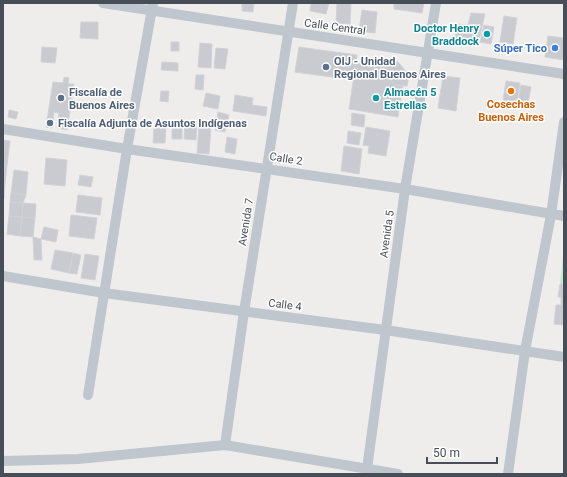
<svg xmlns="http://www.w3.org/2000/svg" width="567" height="477" viewBox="0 0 567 477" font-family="Roboto,sans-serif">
<rect width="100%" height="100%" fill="#efedec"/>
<path fill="#bee9d2" d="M564 247 563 284H560Z"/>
<path fill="#cacbd1" stroke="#d1d2d8" d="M242 3H254L253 12 242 11Z
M311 3H329L326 14 310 11Z
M337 3H351L350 24 336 23Z
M394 3H424L422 13 394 9Z
M362 10 377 12 375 33 359 31Z
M471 13 485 14 478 44 454 40 458 24 468 25Z
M504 16 517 18 513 44 500 42Z
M81 22H98V39L80 38Z
M484 25 494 27 491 44 480 42Z
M548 36 564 38V60L545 57Z
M171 42H179V51H171Z
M200 43 212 44 211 68 198 67Z
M42 47 57 48 55 63 41 62Z
M299 47 357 55 354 80 295 72Z
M216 48 228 49 225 69 214 68Z
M386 60 398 62 409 75 407 86 395 85 384 72Z
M162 62 178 63V71L161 70Z
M356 63 385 67 384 72 395 85 403 86 398 117 349 109Z
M196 75H204L203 90 195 89Z
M443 76 460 78 456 111 438 108Z
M64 77 69 78 68 84H74L67 130 57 128 59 113 54 112 52 128 46 127 53 82 63 83Z
M506 81 520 83 517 102 503 100Z
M521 85 531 87 528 103 518 101Z
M161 91H169L168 102 160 101Z
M206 93 220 96 218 109 203 106Z
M235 95 253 98 252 105 267 107 266 116 233 111Z
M9 110 18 112 16 119 8 117Z
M218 112 229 115 225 132 215 130Z
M352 113 365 115 364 127 351 125Z
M185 121 197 122 196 140 184 139Z
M172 122H182V139H172Z
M154 127 166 128 165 143H153Z
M199 127 211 128 209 154 197 153Z
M366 127 390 131 386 156 368 153 369 146 363 145Z
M348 131 361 133 359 145 347 143Z
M227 137 237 139 235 154 225 152Z
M3 140 10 141 7 165 3 164Z
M344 146 362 149 359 174 341 171Z
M46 158 67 160 65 186 44 184Z
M3 164 7 165 5 184 3 183Z
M14 170 28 172 26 195 11 193Z
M80 175 93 177 91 187 78 185Z
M3 184H5L4 199 3 198Z
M11 193 26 195 23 203 10 202Z
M78 195 102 198 100 215 76 212Z
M10 202 23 203 22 217 9 216Z
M23 203 36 204 35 218 22 217Z
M71 215 97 218 94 239 69 236Z
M9 216 22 217 20 236 7 234Z
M22 217 35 218 33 237 20 236Z
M44 227 58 230 56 242 41 239Z
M33 237 41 239 42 260H34Z
M55 250 73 253 69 273 51 269Z
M73 253 81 255 77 274 69 273Z
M85 254 99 256 95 280 81 278Z
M560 284 564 285V325L554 324 556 305H561V297H558Z"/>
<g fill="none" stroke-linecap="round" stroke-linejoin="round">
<path stroke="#bfc6cd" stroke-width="10" d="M103 3 564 74
M3 129 127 149 405 189 564 216
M3 276 104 293 385 330 564 357
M88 395 127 149 153 3
M225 445 244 312 293 3
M3 461 78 459 225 445 398 474
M367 469 405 189 436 3
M508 474 525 351 551 215 564 122"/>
</g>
<g fill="#0f9aa8" stroke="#fff" stroke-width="1.5">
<circle cx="487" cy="34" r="4"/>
<circle cx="376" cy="98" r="4"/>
</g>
<circle fill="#3f7fe0" stroke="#fff" stroke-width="1.5" cx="555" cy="48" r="4"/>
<g fill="#5c6f8a" stroke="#fff" stroke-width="1.5">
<circle cx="326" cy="67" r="4"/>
<circle cx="61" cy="98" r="4"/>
<circle cx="50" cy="123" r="4"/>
</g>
<circle fill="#e8710a" stroke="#fff" stroke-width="1.5" cx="511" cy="91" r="4"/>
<g text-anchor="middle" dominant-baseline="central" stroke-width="3" stroke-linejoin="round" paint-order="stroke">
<g font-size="11" fill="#474e58" stroke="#fff">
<text transform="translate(335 27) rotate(8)">Calle Central</text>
<text transform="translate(286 159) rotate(9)">Calle 2</text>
<text transform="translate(246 222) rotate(-81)">Avenida 7</text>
<text transform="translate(387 234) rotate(-82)">Avenida 5</text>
<text transform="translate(285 305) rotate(7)">Calle 4</text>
</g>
<g font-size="11" font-weight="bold" fill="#0d838f" stroke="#fff" text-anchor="end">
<text x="479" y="28">Doctor Henry<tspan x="479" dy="13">Braddock</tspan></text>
<text x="384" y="92" text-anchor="start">Almacén 5<tspan x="384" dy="13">Estrellas</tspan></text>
</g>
<g font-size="11" font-weight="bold" fill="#366cbe" stroke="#fff" text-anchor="end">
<text x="547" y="48">Súper Tico</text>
</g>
<g font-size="11" font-weight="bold" fill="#4e5e75" stroke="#fff" text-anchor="start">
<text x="334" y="61">OIJ - Unidad<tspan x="334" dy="13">Regional Buenos Aires</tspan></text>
<text x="69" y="92">Fiscalía de<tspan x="69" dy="13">Buenos Aires</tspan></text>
<text x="58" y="123">Fiscalía Adjunta de Asuntos Indígenas</text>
</g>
<g font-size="11" font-weight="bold" fill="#c56008" stroke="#fff">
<text x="511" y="104">Cosechas<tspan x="511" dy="13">Buenos Aires</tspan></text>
</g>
</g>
<rect width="567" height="477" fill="none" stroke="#474e58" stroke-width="8"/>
<path d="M427 457v6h70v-6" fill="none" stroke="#474e58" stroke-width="2"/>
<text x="433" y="457" font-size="12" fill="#474e58" stroke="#ffffff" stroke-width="3" paint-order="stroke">50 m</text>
</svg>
